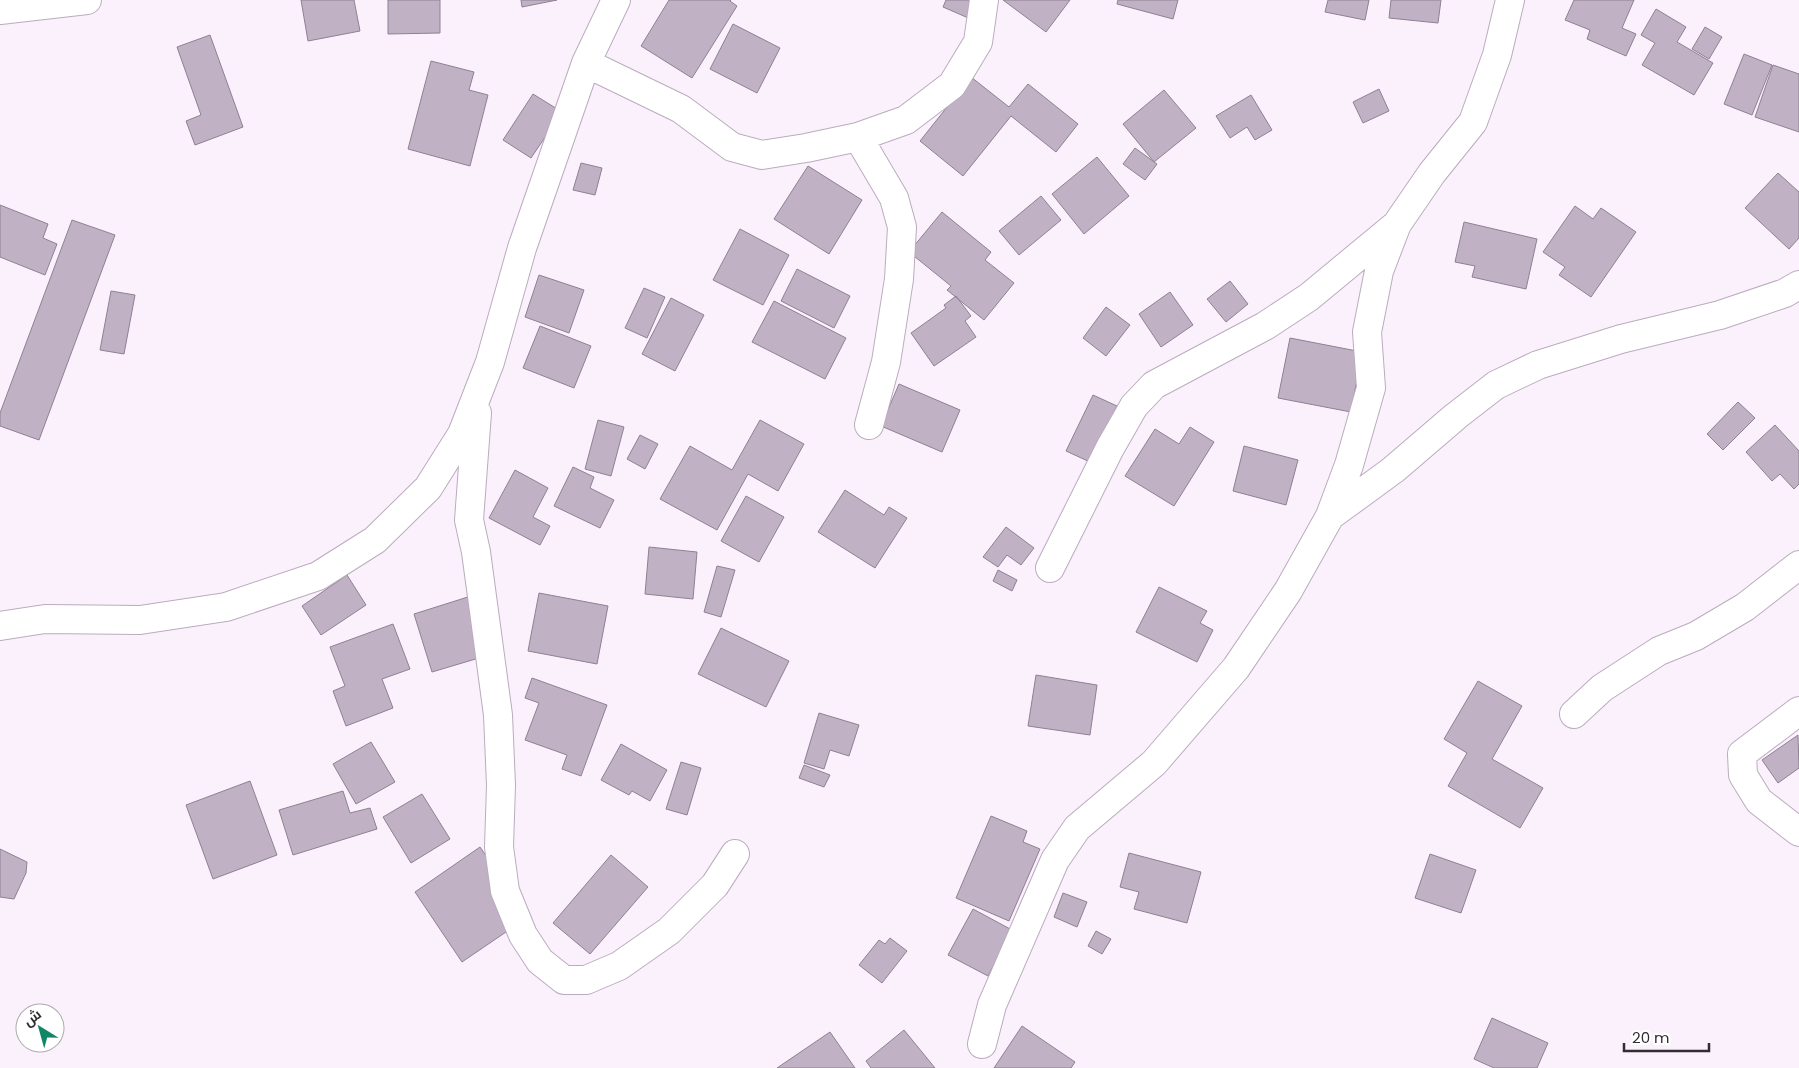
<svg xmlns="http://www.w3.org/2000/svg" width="1799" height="1068" viewBox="0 0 1799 1068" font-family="Poppins,Cairo,sans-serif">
<rect width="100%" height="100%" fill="#fbf1fd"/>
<path fill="#c1b1c4" stroke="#8f8092" d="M301 0H354L360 31 308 41Z
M388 0H440V33L388 34Z
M521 0H557L522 7Z
M669 0H731L730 1 737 6 692 78 641 46Z
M946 0H981L973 20 943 7Z
M1003 0H1070L1046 32Z
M1118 0H1178L1173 19 1117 4Z
M1328 0H1369L1365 20 1325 12Z
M1391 0H1441L1438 23 1389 18Z
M1574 0H1634L1622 28 1636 34 1626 56 1587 39 1590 30 1565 20Z
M1656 9 1686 27 1677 42 1713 63 1694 95 1642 65 1655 43 1641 35Z
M733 24 780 48 757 93 710 69Z
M1705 27 1722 37 1709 59 1692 49Z
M210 35 243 127 195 145 186 121 201 115 177 47Z
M1744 54 1772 65 1752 115 1724 104Z
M431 61 474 72 469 90 488 95 470 166 408 149Z
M1773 65 1799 74V132L1755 117Z
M971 77 1009 107 1028 84 1078 124 1056 152 1011 116 963 176 920 141Z
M1379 89 1389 111 1363 123 1353 102Z
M1164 90 1196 128 1154 162 1123 124Z
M533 94 562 112 531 158 503 140Z
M1251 95 1272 130 1255 140 1247 127 1230 138 1216 116Z
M1135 148 1157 164 1145 180 1123 164Z
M1097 157 1129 196 1084 234 1052 194Z
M581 163 602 168 595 195 573 190Z
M808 166 862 200 829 254 774 219Z
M1778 173 1799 192V238L1789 249 1745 208Z
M1041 196 1061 220 1019 255 999 231Z
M0 205 48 224 43 238 57 244 45 275 0 257Z
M1575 206 1593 219 1601 208 1636 232 1591 297 1559 275 1565 267 1543 252Z
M942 212 991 252 985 260 1014 283 984 320 947 290 951 286 909 252Z
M72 220 115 235 39 440 0 426V413Z
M1464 222 1537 239 1526 289 1472 277 1475 266 1455 262Z
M740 229 789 255 763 305 713 280Z
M797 269 850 296 834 328 781 301Z
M539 275 584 290 569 333 525 317Z
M1230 281 1248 304 1226 322 1207 299Z
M644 288 665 297 647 338 625 328Z
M111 291 135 295 124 354 100 350Z
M1170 292 1193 325 1161 347 1139 314Z
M956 296 971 316 965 321 976 337 934 366 911 333 946 308 944 305Z
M671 298 704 315 675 371 642 354Z
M774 301 846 338 825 379 752 342Z
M1106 307 1130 325 1106 356 1083 338Z
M540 326 591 346 574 388 523 368Z
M1290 338 1362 352 1351 412 1278 398Z
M899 384 960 410 942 452 881 426Z
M1093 395 1117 406 1090 462 1066 451Z
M1738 402 1755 418 1723 450 1707 434Z
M598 420 624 427 611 476 585 469Z
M760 420 804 444 778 491 748 474 717 530 660 499 690 446 732 470Z
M1775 425 1799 451V484L1794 489 1780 474 1772 481 1746 452Z
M1190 427 1214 442 1174 506 1125 476 1155 429 1179 444Z
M640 435 658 444 645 469 627 459Z
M1244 446 1298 460 1286 505 1233 491Z
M573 467 594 477 590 488 614 500 600 528 554 506Z
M515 470 548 488 533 517 550 526 540 545 489 518Z
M845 490 884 515 889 507 907 518 875 568 818 532Z
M746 496 784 517 759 562 721 541Z
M1006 527 1034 548 1021 565 1007 555 998 567 983 557Z
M649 547 697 552 693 599 645 594Z
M717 566 735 570 721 617 704 612Z
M998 570 1017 580 1012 591 993 581Z
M347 575 366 605 321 635 302 606Z
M1159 587 1207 611 1200 623 1213 630 1197 662 1136 632Z
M539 593 608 606 597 664 528 651Z
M471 596 489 655 432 672 414 614Z
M393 624 410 669 382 679 393 708 346 726 333 691 345 686 330 647Z
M721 628 789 661 766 707 698 674Z
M1036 675 1097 685 1090 735 1028 726Z
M532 678 607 705 581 776 562 769 567 755 525 740 539 703 525 698Z
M1478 681 1522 706 1492 759 1543 788 1520 828 1448 786 1467 753 1444 739Z
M819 713 859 725 849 756 830 750 824 769 804 763Z
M1798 735 1799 768 1778 783 1762 760Z
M371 742 395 782 356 804 333 764Z
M621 744 667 770 650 801 632 791 629 795 601 780Z
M681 762 701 768 687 815 666 809Z
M804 765 830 775 824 787 799 778Z
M250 781 277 855 213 879 186 805Z
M343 791 350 813 370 808 377 829 293 855 279 810Z
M422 794 450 839 411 863 383 817Z
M991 816 1027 831 1023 842 1040 849 1009 921 956 898Z
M480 847 528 917 462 962 415 892Z
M0 849 27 862 26 873 14 899 0 897Z
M1129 853 1201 872 1187 923 1134 909 1139 892 1120 887Z
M1430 854 1476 870 1461 913 1415 898Z
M611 855 648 887 590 954 553 923Z
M1063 893 1087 902 1077 927 1054 917Z
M973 909 1012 930 988 976 948 955Z
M1096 931 1111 939 1102 954 1088 946Z
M890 938 907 951 882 983 859 965 879 940 885 944Z
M1492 1018 1548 1043 1537 1068H1494L1474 1059Z
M1022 1026 1075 1062 1071 1068H994Z
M904 1030 935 1068H871L866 1061Z
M830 1032 855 1068H777Z"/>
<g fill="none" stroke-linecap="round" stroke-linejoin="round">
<g stroke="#bbabbe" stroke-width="30">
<path id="street" d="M0 10 87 0
M586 63 681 109 732 147 762 155 806 148 858 137 906 120 952 85 978 42 984 0
M858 137 894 198 902 227 899 279 886 362 869 425
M477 413 469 520 476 552 498 715 501 785 499 847 505 891 523 935 540 961 564 980H586L619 966 669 931 715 885 735 854
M1330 516 1393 470 1456 416 1496 385 1538 365 1621 339 1720 315 1785 293 1799 285
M1050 568 1110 448 1134 406 1154 385 1265 326 1309 297 1396 225
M0 626 45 619 140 620 226 607 318 576 375 540 428 488 462 434 490 362 522 248 586 63 616 0
M1799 711 1742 754 1743 775 1759 801 1799 832
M1574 714 1602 688 1659 651 1696 636 1745 607 1799 565
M982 1044 992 1005 1055 860 1077 828 1154 763 1236 668 1288 591 1330 516 1349 465 1371 388 1367 332 1379 271 1397 224 1432 173 1473 122 1497 55 1510 0"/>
</g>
<use href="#street" stroke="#fff" stroke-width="28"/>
</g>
<g transform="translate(40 1028) rotate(323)"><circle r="24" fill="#ffffff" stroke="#adaaad"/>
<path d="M0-4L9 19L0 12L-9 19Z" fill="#118666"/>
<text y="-8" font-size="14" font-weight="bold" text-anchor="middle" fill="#312b32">ش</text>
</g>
<path d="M1624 1043v8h85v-8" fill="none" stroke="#312b32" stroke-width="2.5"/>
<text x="1632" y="1043" font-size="15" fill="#312b32" stroke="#ffffff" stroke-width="4" paint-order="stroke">20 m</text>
</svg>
